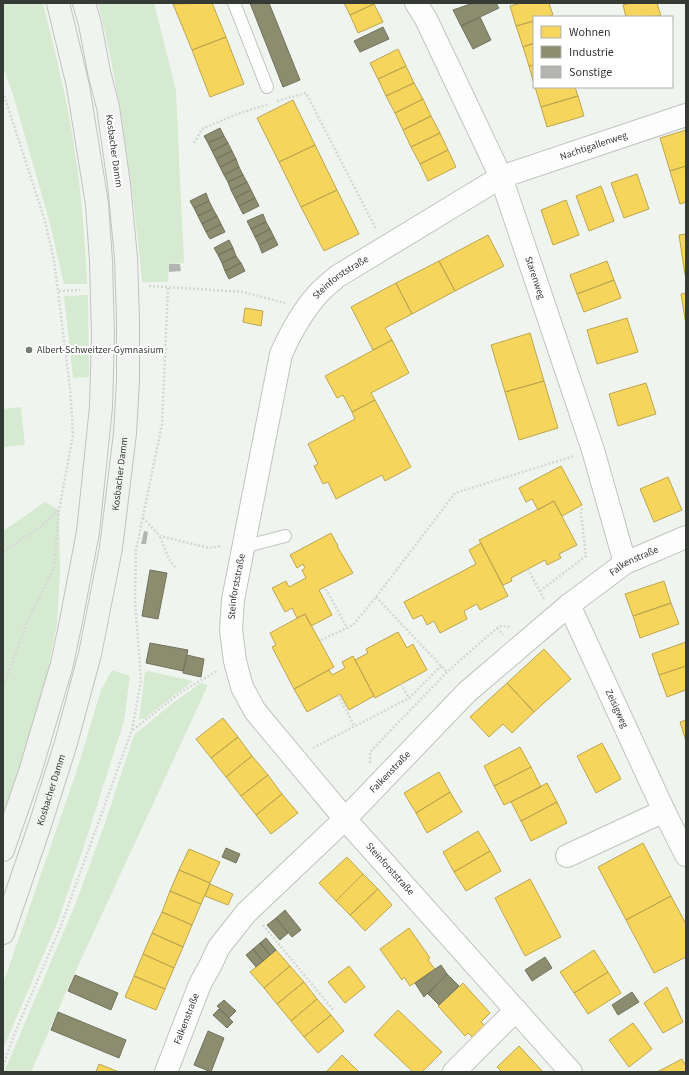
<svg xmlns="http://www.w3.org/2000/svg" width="689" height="1075" viewBox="0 0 689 1075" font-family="'Source Sans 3',sans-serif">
<rect width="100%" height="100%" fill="#f0f4ef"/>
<path fill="#d6ead1" d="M3 3H43C54 48 66 93 73 139 81 187 85 236 87 284H64L49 220 14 98 3 67Z
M98 3H154L176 90 184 263 169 264 168 282H142C133 188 121 95 98 3Z
M88 295 89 377 73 378 64 296Z
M21 407 25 445 3 447V409Z
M45 502 59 510 60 572 57 624 44 690 13 786 3 814V531Z
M112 670 130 676 124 721 84 846 58 921 3 1049V984L78 767 101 690Z
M148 671 193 681 144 719H139L145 672Z
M201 683 208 685 66 992 31 1072H4L75 905 104 826 134 735 174 702Z"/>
<path fill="#f6d55c" stroke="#bca650" d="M212 3 226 37 192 50 173 4Z
M344 3H373L374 4 350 15Z
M521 3H549L553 15 547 17H534V21L516 26 510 6Z
M631 3H657L661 16 626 17 623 5Z
M374 4 383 22 358 33 350 15Z
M534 21V43L523 47 516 26Z
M226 37 244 84 210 97 192 50Z
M534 43V65L529 66 523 47Z
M398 49 406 66 378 79 370 63Z
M534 65V84L529 66Z
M406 66 414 83 386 96 378 79Z
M414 83 423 99 395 113 386 96Z
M535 87H575L578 96 541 107Z
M578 96 584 116 547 127 541 107Z
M423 99 431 116 403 130 395 113Z
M293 100 315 145 279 162 257 118Z
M431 116 440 133 411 147 403 130Z
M686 130V166L670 171 660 138Z
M440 133 448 150 420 164 411 147Z
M315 145 337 190 301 207 279 162Z
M448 150 456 167 428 181 420 164Z
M686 166V202L680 204 670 171Z
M637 174 649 209 624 218 611 183Z
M601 186 614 221 589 231 576 196Z
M337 190 359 234 324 251 301 207Z
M566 200 579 235 553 245 541 210Z
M686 234V275H685L679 235Z
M488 235 504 266 455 291 439 261Z
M439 261 455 291 412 314 396 283Z
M607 261 614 280 577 294 570 275Z
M614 280 621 298 584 312 577 294Z
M396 283 412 314 385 328 392 340 373 350 351 307Z
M686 293V325L681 294Z
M245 308 263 311 261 326 243 322Z
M627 318 638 352 597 364 587 330Z
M530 333 544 381 505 392 491 345Z
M392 340 409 373 371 393 375 400 352 412 343 395 337 398 325 376Z
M544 381 558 428 519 440 505 392Z
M646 383 656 414 618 426 609 394Z
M375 400 411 467 385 481 382 475 336 499 328 482 323 484 314 466 318 464 308 444 355 419 352 412Z
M561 466 582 505 562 516 554 501 538 510 532 499 526 502 519 488Z
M668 477 682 510 654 522 640 489Z
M554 501 577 545 559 554 561 558 547 565 545 560 511 578 512 581 503 585 479 540Z
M331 533 338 546H337L353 573 319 590 332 615 311 626 305 614 297 618 292 608 285 612 272 588 286 581 289 587 306 578 302 570 305 568 303 564 297 568 290 555Z
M481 543 508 596 480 610 477 604 464 611 467 619 440 633 434 621 427 625 422 615 413 619 404 602 476 564 469 550Z
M664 581 671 603 633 616 625 594Z
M671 603 679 624 640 638 633 616Z
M305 614 334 667 294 689 272 647 276 645 270 633Z
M398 632 407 648 413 644 427 670 375 698 355 660 368 653 366 649Z
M686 642V666L659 675 652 654Z
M544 649 571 679 534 712 507 683Z
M353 656 374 696 349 710 340 694 307 712 294 689 329 670 332 675 345 668 342 662Z
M686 666V690L667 697 659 675Z
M507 683 534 712 512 733 503 724 489 737 470 717Z
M223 718 238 737 211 758 196 739Z
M686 720V741L680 722Z
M238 737 252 756 226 777 211 758Z
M602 743 621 779 596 793 577 756Z
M520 747 531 767 494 786 484 766Z
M252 756 268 775 241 796 226 777Z
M531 767 541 787 504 805 494 786Z
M439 772 450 792 416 813 404 793Z
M268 775 282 794 256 815 241 796Z
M547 783 557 802 521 821 511 802Z
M450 792 462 812 427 833 416 813Z
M282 794 298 813 271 834 256 815Z
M557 802 567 823 531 841 521 821Z
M478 831 490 851 454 872 443 852Z
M643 843 671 896 626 920 598 867Z
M189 849 220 862 210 883 179 870Z
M490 851 501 871 466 891 454 872Z
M347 857 363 874 336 901 319 883Z
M179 870 210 883 201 904 170 891Z
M363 874 378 889 350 915 336 901Z
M530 879 561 937 525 956 495 898Z
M210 884 233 894 228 905 205 896Z
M378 889 392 905 365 931 350 915Z
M170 891 201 904 192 925 162 912Z
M671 896 686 924V957L654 973 626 920Z
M162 912 192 925 183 947 152 933Z
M409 928 430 958 428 960 435 969 410 986 404 977 402 980 380 949Z
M152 933 183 947 174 968 143 954Z
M276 950 290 966 264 988 250 972Z
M594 950 608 972 574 993 560 972Z
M143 954 174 968 165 989 134 976Z
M290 966 304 982 277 1004 264 988Z
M349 966 365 987 345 1003 328 982Z
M608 972 621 993 588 1014 574 993Z
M134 976 165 989 156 1010 125 997Z
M304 982 317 999 291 1021 277 1004Z
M463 983 490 1013 481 1022 485 1026 473 1038 468 1033 465 1036 438 1006Z
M667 987 683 1022 663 1033 644 1003Z
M317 999 331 1015 304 1037 291 1021Z
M398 1010 442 1052 422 1072H413L374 1035Z
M331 1015 344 1031 318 1053 304 1037Z
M633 1023 652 1049 629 1067 609 1040Z
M519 1046 543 1072H502L497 1067Z
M342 1055 359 1072H326Z
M682 1059 686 1066V1072H657Z
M99 1064 119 1072H96Z"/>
<path fill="#8c8c6e" stroke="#72735d" d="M250 3H269L300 80 283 87Z
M473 3H496L499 8 461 26 453 10Z
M480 17 491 40 473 49 461 26Z
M383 27 389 39 360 52 354 41Z
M220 128 224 136 208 143 204 136Z
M224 136 228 143 212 151 208 143Z
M228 143 232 151 216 159 212 151Z
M232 151 236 159 220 167 216 159Z
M236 159 239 167 224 175 220 167Z
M239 167 243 175 228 182 224 175Z
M243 175 247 182 231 190 228 182Z
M247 182 251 190 235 198 231 190Z
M251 190 255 198 239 206 235 198Z
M206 193 209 201 194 208 190 201Z
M255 198 259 206 243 214 239 206Z
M209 201 213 209 198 216 194 208Z
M213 209 217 216 202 224 198 216Z
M263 214 266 222 251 229 247 221Z
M217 216 221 224 206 232 202 224Z
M266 222 270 229 255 237 251 229Z
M221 224 225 232 210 239 206 232Z
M270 229 274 237 259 245 255 237Z
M274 237 278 245 262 253 259 245Z
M229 240 233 248 218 255 214 248Z
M233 248 236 256 222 263 218 255Z
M236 256 241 263 225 271 222 263Z
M241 263 245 271 229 279 225 271Z
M150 570 167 573 158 619 142 616Z
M150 643 188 650 183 671 146 663Z
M187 655 204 659 201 677 183 673Z
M226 848 240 854 236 863 222 857Z
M285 910 301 930 292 937 276 918Z
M276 918 288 933 280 940 267 925Z
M266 938 276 950 270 955 260 943Z
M260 943 270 955 263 961 253 949Z
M253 949 263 961 256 967 246 955Z
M545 957 552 968 532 981 525 970Z
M441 965 447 974 424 997 415 983Z
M447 974 459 986 439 1005 428 994Z
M75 975 118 993 111 1010 68 991Z
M632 992 639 1002 618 1015 612 1005Z
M224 1000 236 1011 229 1018 217 1006Z
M219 1009 233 1022 227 1028 213 1015Z
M58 1012 126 1040 119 1058 51 1030Z
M208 1031 224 1038 211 1072 194 1065Z"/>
<path fill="#b2b5b1" d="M169 264H180L181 271 169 272Z
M144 531 148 532 146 544H141Z"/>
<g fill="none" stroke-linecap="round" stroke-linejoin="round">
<g stroke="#c0c4bf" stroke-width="14">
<path id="lane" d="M234 3 267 87
M243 547 285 536"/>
</g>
<g stroke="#c0c4bf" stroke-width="24">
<g id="street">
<path id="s1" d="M416 3 426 19 501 177 593 450 625 563"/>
<path id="s2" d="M569 605 664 811 686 855"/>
<path d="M567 856 664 811"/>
<path id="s3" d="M166 1072 200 984 210 966 219 947 246 913 345 819 467 692 569 605 625 563 686 537"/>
<path d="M454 1072 516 1010"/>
<path id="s4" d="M571 1072 345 819 255 711 242 687 235 661 231 630 233 600 281 354C290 334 302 312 317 295 323 288 331 282 338 276L501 177 686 115"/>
</g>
</g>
<g stroke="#c0c4bf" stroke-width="24">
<g id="secondary">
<path d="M3 850 30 772 62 664 71 621 88 532 101 407 103 335 101 261 97 204 78 86 58 3"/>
<path id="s5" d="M3 933 41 822 66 743 90 654 111 548 125 433 128 381V319L126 258 119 184 108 107 99 72 90 24 84 3"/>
</g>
</g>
<path stroke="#d6d7d6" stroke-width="2.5" stroke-dasharray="2 2" stroke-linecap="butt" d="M3 92 45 221 54 260 70 388 73 435 59 510 54 568 28 620 3 686
M277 101 306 93 376 229
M194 143 202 129 237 114 269 104
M149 286 168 287
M59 291 80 290
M143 518 160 536 209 548 222 546
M160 537 170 561 176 568
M3 552 40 527 59 510
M528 569 544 599
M326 589 347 628
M540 591 586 556 581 513 582 508
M376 597 447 672
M497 628 503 635
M321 640 353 625 376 597 455 493 574 456
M401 684 409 698
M338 695 355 727
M133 730 181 692 217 671
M313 748 409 698 441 666
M370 763V752L447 672 497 628 499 626 511 627
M263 925 334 1011
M3 1066 14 1035 60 928 132 730 141 681 135 600 136 550 162 424 168 287 243 292 285 303"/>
<use href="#lane" stroke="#fdfdfd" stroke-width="12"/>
<use href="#street" stroke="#fdfdfd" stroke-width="22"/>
<use href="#secondary" stroke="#f0f3ef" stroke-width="22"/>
</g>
<circle fill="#777b76" stroke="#fff" stroke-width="1.5" cx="29" cy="350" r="4"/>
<g text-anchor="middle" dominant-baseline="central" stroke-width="4" stroke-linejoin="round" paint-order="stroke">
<g font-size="10" fill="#363a35" stroke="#fff">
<text stroke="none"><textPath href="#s4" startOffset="1232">Nachtigallenweg</textPath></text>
<text transform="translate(114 151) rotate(82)">Kosbacher Damm</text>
<text stroke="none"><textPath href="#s1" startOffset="300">Starenweg</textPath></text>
<text stroke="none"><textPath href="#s4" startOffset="945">Steinforststraße</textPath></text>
<text stroke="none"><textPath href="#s5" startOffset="475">Kosbacher Damm</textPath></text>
<text stroke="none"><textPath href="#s3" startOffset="705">Falkenstraße</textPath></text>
<text stroke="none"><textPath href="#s4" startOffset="609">Steinforststraße</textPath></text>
<text stroke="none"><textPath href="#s2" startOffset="114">Zeisigweg</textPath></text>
<text stroke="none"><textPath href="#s3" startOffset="381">Falkenstraße</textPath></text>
<text stroke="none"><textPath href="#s5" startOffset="151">Kosbacher Damm</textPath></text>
<text transform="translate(390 869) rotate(48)">Steinforststraße</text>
<text stroke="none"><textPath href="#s3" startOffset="57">Falkenstraße</textPath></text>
</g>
<g font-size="10" fill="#363a35" stroke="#fff" text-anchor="start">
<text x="37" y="350">Albert-Schweitzer-Gymnasium</text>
</g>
</g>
<rect width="689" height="1075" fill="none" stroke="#363a35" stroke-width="8"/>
<rect x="533" y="16" width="140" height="72" fill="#ffffff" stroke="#afb0ae"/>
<rect x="541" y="26" width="20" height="12" fill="#f6d55c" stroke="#afb0ae"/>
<text x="569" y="36" font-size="12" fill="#363a35">Wohnen</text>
<rect x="541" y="46" width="20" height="12" fill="#8c8c6e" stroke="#afb0ae"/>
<text x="569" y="56" font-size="12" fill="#363a35">Industrie</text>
<rect x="541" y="66" width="20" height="12" fill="#b2b5b1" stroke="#afb0ae"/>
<text x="569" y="76" font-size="12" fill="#363a35">Sonstige</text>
</svg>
